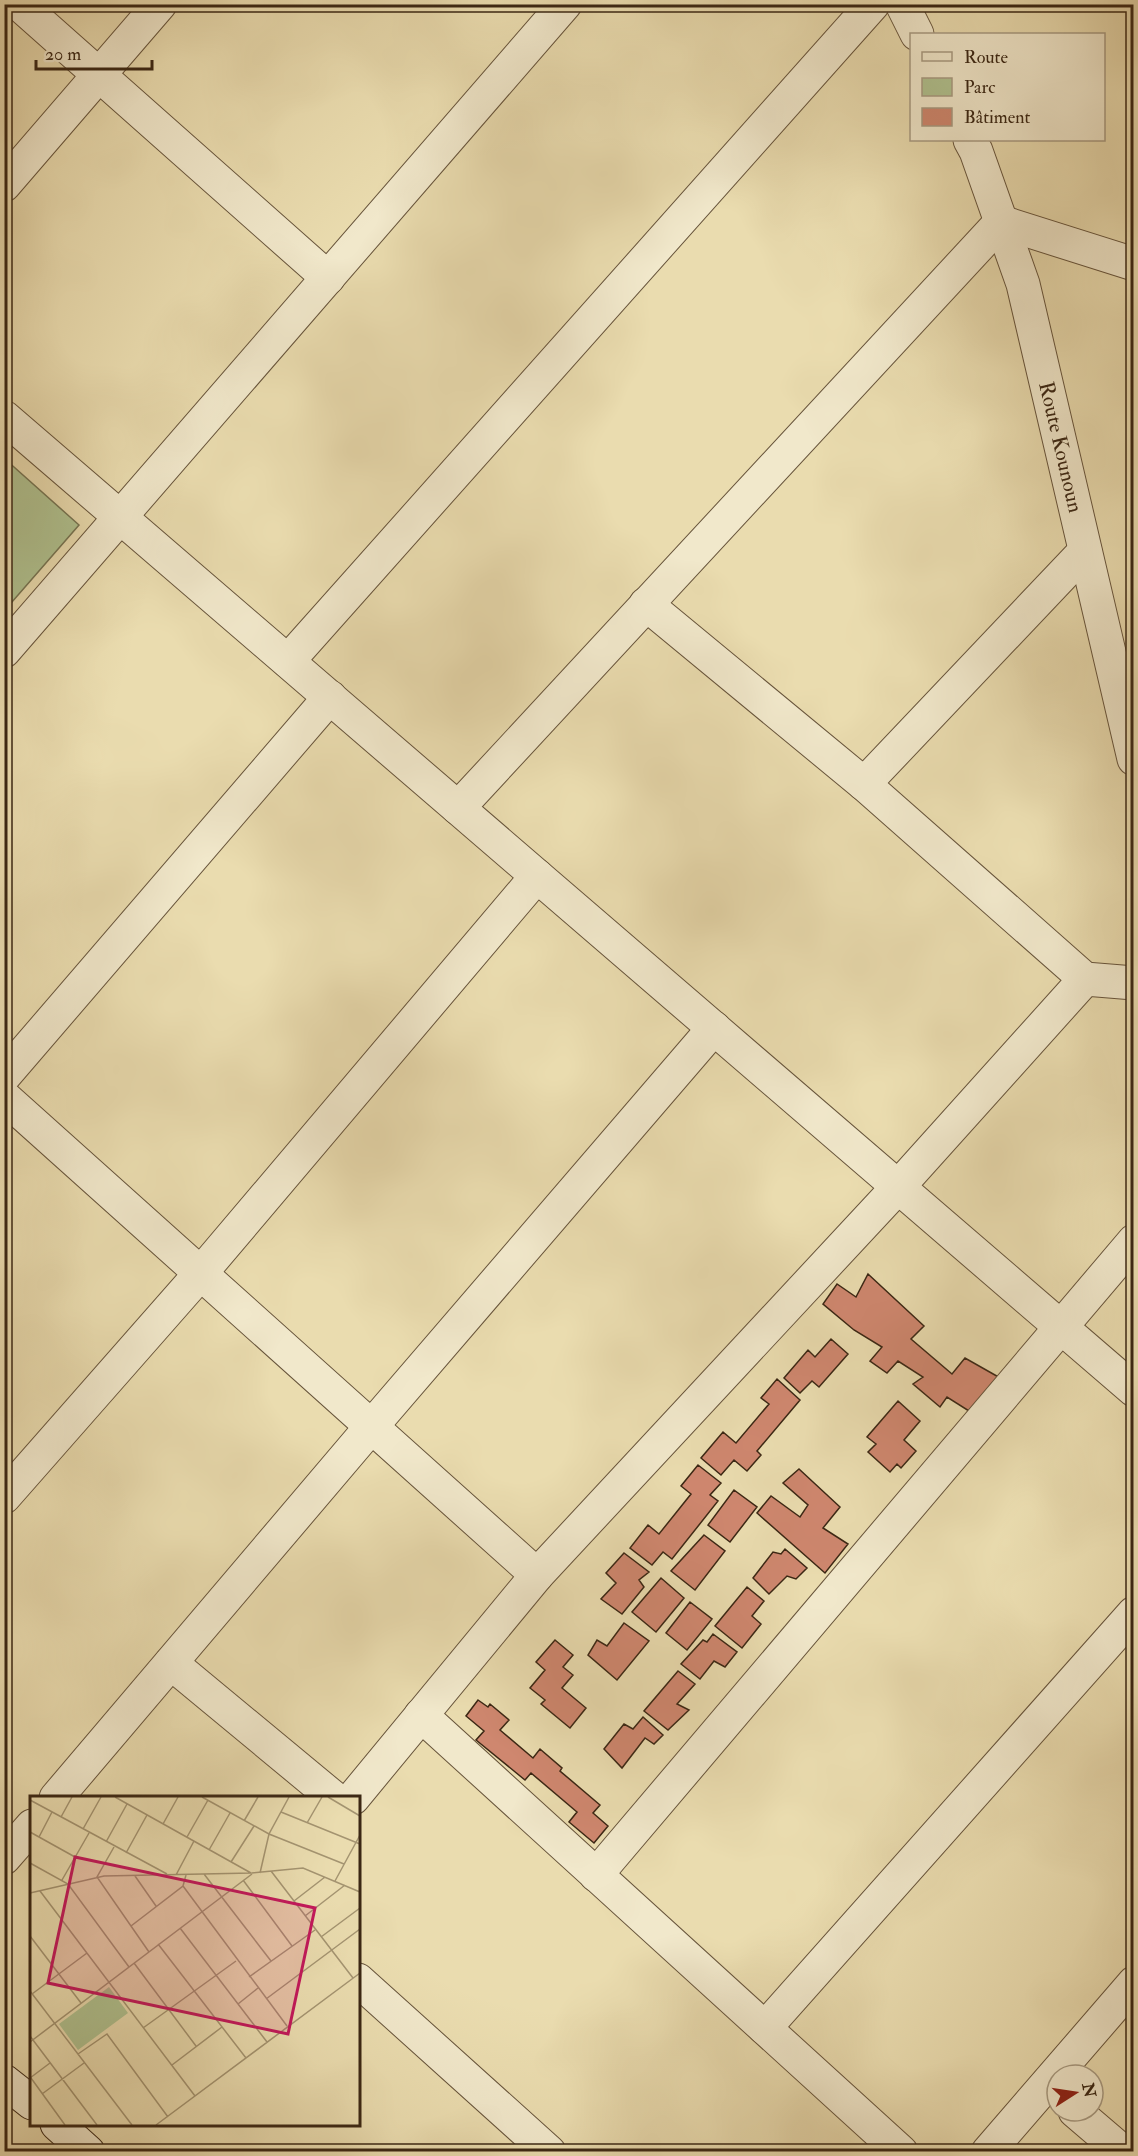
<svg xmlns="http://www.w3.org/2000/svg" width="1138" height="2156" viewBox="0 0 1138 2156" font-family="'IM FELL Double Pica',serif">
<rect width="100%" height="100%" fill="#eadcaf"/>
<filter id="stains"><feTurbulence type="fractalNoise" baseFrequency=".00333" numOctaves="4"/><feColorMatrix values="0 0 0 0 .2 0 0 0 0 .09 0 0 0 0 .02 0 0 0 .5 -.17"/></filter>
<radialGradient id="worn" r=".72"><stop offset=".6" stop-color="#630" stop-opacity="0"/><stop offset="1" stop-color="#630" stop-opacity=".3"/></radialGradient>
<path fill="#b0c290" stroke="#767452" stroke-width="1.5" d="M5 459 79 525 5 610Z"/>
<path fill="#cf876f" stroke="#3b2714" stroke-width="1.5" d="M868 1274 924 1326 911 1339 952 1374 965 1358 1002 1379 969 1411 947 1397 940 1407 913 1384 923 1377 898 1361 887 1373 870 1361 882 1347 854 1330 823 1304 837 1284 856 1297Z
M831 1339 848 1354 819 1387 812 1381 800 1393 784 1378 808 1350 815 1357Z
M777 1379 800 1400 757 1451 761 1455 747 1471 734 1460 721 1475 701 1458 723 1432 736 1443 769 1404 761 1398Z
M898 1401 920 1421 904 1440 916 1451 901 1468 897 1464 890 1472 868 1452 876 1444 867 1437Z
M698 1465 721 1483 710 1495 718 1501 672 1559 663 1552 652 1565 630 1548 648 1525 659 1534 691 1494 681 1486Z
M799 1469 840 1507 823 1528 848 1544 825 1573 757 1513 771 1496 800 1517 808 1505 783 1483Z
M734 1490 757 1507 730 1542 708 1525Z
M704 1535 725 1551 695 1590 671 1571Z
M785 1549 807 1568 796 1579 787 1576 769 1594 753 1578 773 1552 781 1554Z
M624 1553 649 1572 639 1580 644 1587 622 1614 601 1599 616 1583 606 1573Z
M661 1578 684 1598 656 1632 632 1612Z
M747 1587 764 1601 752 1616 761 1624 742 1648 715 1626Z
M690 1602 712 1619 687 1650 666 1633Z
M624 1623 649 1641 617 1680 588 1655 597 1640 607 1646Z
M713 1634 737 1652 725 1667 714 1661 700 1679 681 1664 703 1640 707 1642Z
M555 1640 573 1655 563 1667 573 1675 562 1688 586 1708 570 1728 541 1704 545 1700 530 1688 545 1670 536 1662Z
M678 1671 695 1684 677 1704 689 1710 668 1730 644 1711Z
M478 1700 488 1707 490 1704 509 1720 500 1730 533 1758 540 1749 562 1768 560 1771 600 1805 593 1813 608 1826 594 1843 569 1822 577 1812 531 1773 525 1780 476 1740 484 1731 466 1716Z
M643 1717 663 1735 654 1744 645 1738 622 1768 604 1749 624 1724 633 1729Z"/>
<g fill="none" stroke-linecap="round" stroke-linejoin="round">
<g stroke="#67543b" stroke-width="35">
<g id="street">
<path d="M19 4 328 278"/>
<path d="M902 4 917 34"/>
<path id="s1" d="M970 140 976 151 1023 284 1134 759"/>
<path d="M4 185 160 4"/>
<path d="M4 417 1134 1390"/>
<path d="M646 604 864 784 1085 979 1134 983"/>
<path d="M4 651 565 4"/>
<path d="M288 661 873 4"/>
<path d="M864 784 1085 551"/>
<path d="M458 808 1001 222 1134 264"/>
<path d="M4 1076 330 697"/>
<path d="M4 1097 537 1575"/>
<path d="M4 1497 200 1274 537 876"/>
<path d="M171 1663 334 1798"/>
<path d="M421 1715 901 2152"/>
<path d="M56 1798 371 1427 714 1028"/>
<path d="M353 1798 537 1575 898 1187 1085 979"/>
<path d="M4 1858 32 1826"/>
<path d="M596 1875 1134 1241"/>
<path d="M358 1980 549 2152"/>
<path d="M765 2028 1134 1613"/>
<path d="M1075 2111 1123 2152"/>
<path d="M988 2152 1134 1983"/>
</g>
</g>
<g stroke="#3b2714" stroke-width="35">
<path id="secondary" d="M4 2081 32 2103
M57 2124 88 2152"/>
</g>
<use href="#street" stroke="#f1e8cb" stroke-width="33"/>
<use href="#secondary" stroke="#f1e8cb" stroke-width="33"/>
</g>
<g text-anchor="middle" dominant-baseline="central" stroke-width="4.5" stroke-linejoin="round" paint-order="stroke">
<g font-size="21" fill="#3b2714" stroke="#f1e8cb">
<text stroke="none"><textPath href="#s1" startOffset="321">Route Kounoun</textPath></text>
</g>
</g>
<g transform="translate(30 1796)">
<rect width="330" height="330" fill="#eadcaf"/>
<path d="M79 191 98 217 48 254 29 228Z" fill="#b0c290"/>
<path fill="none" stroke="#a49471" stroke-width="1.5" d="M85 1 221 77M172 1 239 38 314 68M298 1 330 20M0 4 137 78M251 16 330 48M31 21 42 1M214 25 228 1M277 27 292 1M133 28 148 1M53 33 71 1M0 36 45 61M9 41 22 16M157 41 178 4M76 46 97 8M84 51 67 81 119 156M179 54 200 17M96 57 117 19M201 66 224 30M0 67 38 88 99 171M241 75 323 182M230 77 239 38 259 1M174 78 241 165M146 79 164 45M105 80 126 110M32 84 59 37M213 84 262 150M305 85 330 39M153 90 257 230M10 95 165 300M0 97 74 80 222 77 273 72 330 96M264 105 295 81M275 120 315 89M101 130 153 90 156 79M150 132 237 246M0 140 51 207M291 141 330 112M128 148 216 262M104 167 166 250M219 181 285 134M0 195 102 329M2 198 57 157M236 203 330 133M208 208 228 192M113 232 206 165M0 240 67 329M0 246 222 78M48 258 77 238 138 321M142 269 192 231M0 282 20 267M1 282 35 329M12 298 54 267M126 329 330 177"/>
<path fill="#c2185b" fill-opacity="0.15" stroke="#c2185b" stroke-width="3" d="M45 61 285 112 258 238 18 187Z"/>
<rect width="330" height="330" fill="none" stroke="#3b2714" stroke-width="3"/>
</g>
<rect width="1138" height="2156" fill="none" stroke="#eadcaf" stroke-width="24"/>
<rect x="6" y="6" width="1126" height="2144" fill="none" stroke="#3b2714" stroke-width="3"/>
<rect x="12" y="12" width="1114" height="2132" fill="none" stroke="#3b2714" stroke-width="1.5"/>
<rect x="910" y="33" width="195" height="108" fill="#f1e8cb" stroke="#a89b82" stroke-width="1.5"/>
<rect x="922" y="52" width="30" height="9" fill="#f1e8cb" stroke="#a89b82" stroke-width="1.5"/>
<text x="964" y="63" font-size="18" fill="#3b2714">Route</text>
<rect x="922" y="78" width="30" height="18" fill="#b0c290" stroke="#a89b82" stroke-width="1.5"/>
<text x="964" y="93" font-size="18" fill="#3b2714">Parc</text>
<rect x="922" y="108" width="30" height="18" fill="#cf876f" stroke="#a89b82" stroke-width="1.5"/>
<text x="964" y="123" font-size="18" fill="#3b2714">Bâtiment</text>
<g transform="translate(1075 2093) rotate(78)"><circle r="28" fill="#f1e8cb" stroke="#a89b82" stroke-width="1.5"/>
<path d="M0-4.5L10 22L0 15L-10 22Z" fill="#8f2418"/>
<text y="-9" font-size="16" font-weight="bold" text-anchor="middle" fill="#3b2714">N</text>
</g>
<path d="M36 60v9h116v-9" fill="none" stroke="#3b2714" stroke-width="3"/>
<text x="45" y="60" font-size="18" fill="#3b2714" stroke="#f1e8cb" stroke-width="4.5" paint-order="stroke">20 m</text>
<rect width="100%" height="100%" filter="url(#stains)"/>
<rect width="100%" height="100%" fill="url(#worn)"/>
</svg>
